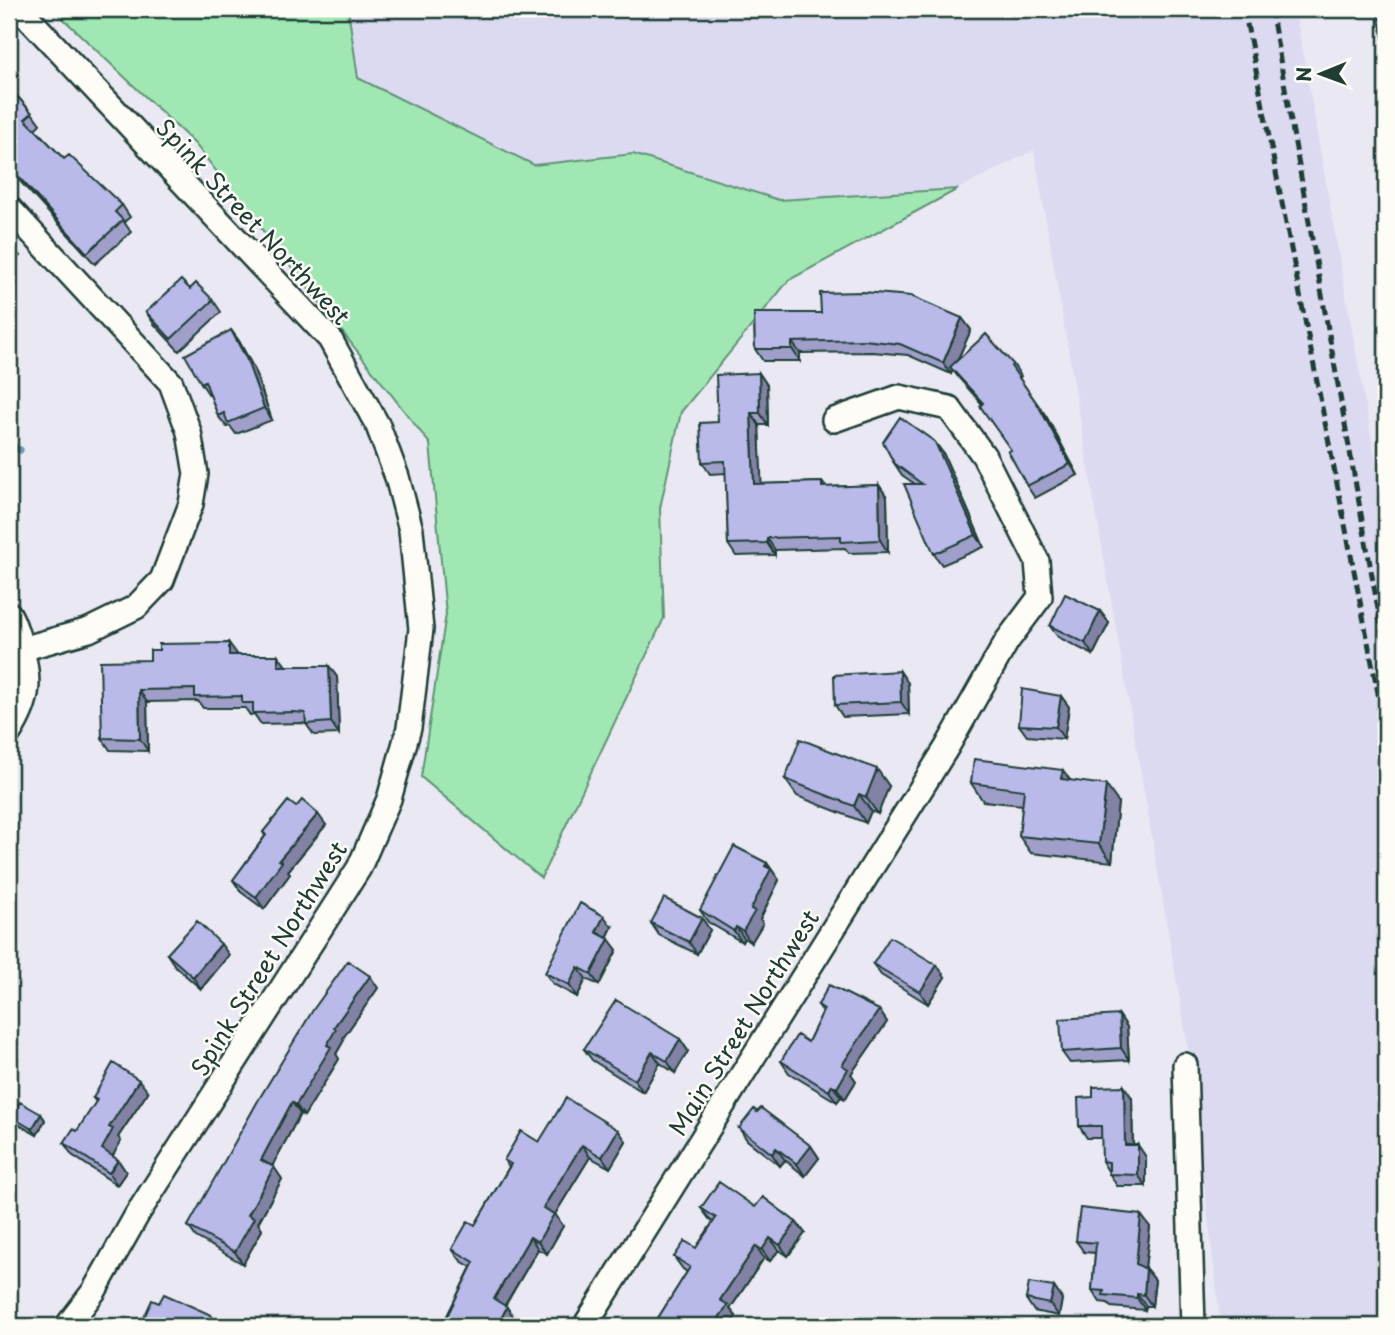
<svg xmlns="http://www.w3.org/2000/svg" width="1395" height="1335" viewBox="0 0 1395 1335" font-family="'Playpen Sans',sans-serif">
<rect width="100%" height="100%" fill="#e9e8f3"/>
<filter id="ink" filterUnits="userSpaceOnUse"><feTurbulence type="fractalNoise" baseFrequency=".0143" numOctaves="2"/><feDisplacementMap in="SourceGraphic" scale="14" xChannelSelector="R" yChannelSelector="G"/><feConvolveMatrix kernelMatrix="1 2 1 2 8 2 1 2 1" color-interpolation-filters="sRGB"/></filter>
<g filter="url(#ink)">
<path fill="#dbdaf0" d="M348 9H1295L1386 521V1326H1221L1188 1047 1034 150 958 189 779 200 633 154 534 165 358 78Z"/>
<path fill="#a0e7b4" stroke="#609274" stroke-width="2" d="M53 9H348L358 78 534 165 633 154 779 200 958 189 789 280 681 412 660 508 664 618 541 878 421 777 446 614 430 444 195 144Z"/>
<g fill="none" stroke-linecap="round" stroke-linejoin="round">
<path stroke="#6c94ab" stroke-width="7" d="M9 445 20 450"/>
<g stroke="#1f3d34" stroke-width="28">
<path id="street" d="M20 9 330 339 378 426 397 477 411 530 421 629 409 728 389 799 359 868 138 1213 94 1291 67 1326
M9 208 171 383 189 432 196 474 191 504 162 580 136 607 89 630 22 649
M9 614C14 622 16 631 19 640 31 678 31 699 9 733
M1185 1065 1193 1326
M585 1326 947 747 1007 641 1040 597 1037 561 984 456 949 408 899 397 834 420"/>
</g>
<use href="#street" stroke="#fdfcf7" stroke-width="23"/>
<path stroke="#1f3d34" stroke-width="5" stroke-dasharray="10 5" stroke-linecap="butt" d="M1244 9 1386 734
M1271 9 1386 654"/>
</g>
<path fill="#9f9fc9" stroke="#1f3d34" stroke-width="2" d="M9 87 32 113 40 124 35 129 64 159 122 205 130 217 124 222 131 232 95 264 9 169Z
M9 241 20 256 9 267Z
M190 289 213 300 221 312 179 351 154 324 146 312Z
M754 313 962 318 971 330 957 361 1013 364 1021 376 1019 378 1046 416 1078 475 1035 498 1027 486 1011 450 982 404 959 378 953 370 951 374 908 355 872 352 800 353V361H763L755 349Z
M231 330 239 341 254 369 272 420 236 434 230 426 227 427 218 416 210 394 209 395 201 383Z
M759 373 767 385 768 425H759L761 484 822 482 826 487 879 485 887 497 888 552 849 553 845 548 775 550V555L736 556 728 544 726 473 710 474 702 462 718 422Z
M943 453 984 547 942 565 934 554 915 484 902 475 894 463Z
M1100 611 1109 623 1093 655 1058 637 1050 626Z
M237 654V655L286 666H329L337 677 339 734 314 735 306 724 301 723 261 724 254 714 250 715 245 708H203L198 701 147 702 148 751 110 750 102 738 150 660Z
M908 683 909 714 843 717 835 705Z
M1061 696 1069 707 1064 739 1027 736 1019 725Z
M785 779 889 786 878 814 871 811 866 823 797 796Z
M1070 780 1118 802 1112 862 1031 853 1019 836 1023 805 983 801 971 783Z
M296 807 326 825 288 871 290 874 264 909 241 892 233 880 265 836 263 832Z
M767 863 779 880 760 919 763 923 751 943 744 938 742 942 708 922 700 910Z
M651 923 710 930 697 954 659 935Z
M612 927 607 938 617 950 599 985 586 979 577 997 553 984 545 973Z
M167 954 229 955 201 989 175 966Z
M873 964 945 977 928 1004 881 975Z
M378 988 343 1038 344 1040 336 1054 339 1059 304 1116 300 1114 272 1166 282 1179 258 1223 262 1230 243 1264 196 1237 188 1226Z
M818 1005 879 1010 887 1022 851 1074 856 1081 845 1099 841 1097 837 1102 789 1073 781 1061 808 1042 823 1012Z
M1119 1015 1127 1027 1129 1060 1070 1063 1062 1052Z
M680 1039 688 1051 675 1073 660 1063 643 1092 592 1060 584 1049Z
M1124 1086 1132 1098 1133 1145 1146 1157V1186H1117L1102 1161V1138H1087L1079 1126 1093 1097Z
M148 1092 118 1137 121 1141 112 1156 118 1160 126 1172 117 1185 72 1155 64 1143 77 1131 96 1102 93 1098Z
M41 1114 45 1120 37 1135 16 1123 12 1117Z
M739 1128 811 1146 819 1158 805 1176 785 1160 780 1166 747 1140Z
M618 1130 626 1141 610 1168 590 1157 555 1214 563 1226 547 1254 538 1249 505 1306 515 1319 511 1326H442L471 1267 461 1261 452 1249 475 1225 509 1167 504 1160 539 1142Z
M755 1207 796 1222 805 1233 788 1256 779 1250 770 1261 764 1258 730 1309 736 1316 729 1326H653L687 1272 683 1269 674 1257 696 1248 713 1222 710 1220 701 1208Z
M1141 1215 1150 1227 1145 1268 1155 1280 1152 1306H1146L1145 1310 1111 1307 1108 1303 1100 1302 1092 1290 1095 1253 1084 1252 1076 1241Z
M1054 1287 1062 1299 1059 1316 1034 1311 1026 1299Z"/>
<path fill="#8282a4" stroke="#1f3d34" stroke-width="2" d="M962 318 971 330 951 374 943 363Z
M231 330 239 341 254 369 272 420 264 408Z
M792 342 800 353V361L792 349Z
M759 373 767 385 768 425 760 413Z
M1038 405 1046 416 1078 475 1070 464Z
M751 413 759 425 762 495 754 484Z
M935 442 943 453 984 547 976 535Z
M879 485 887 497 888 552 880 540Z
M767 538 775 550V555L767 543Z
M1100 611 1109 623 1093 655 1085 643Z
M229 643 237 654V667L229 655Z
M278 655 286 666H278Z
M329 666 337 677 339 734 331 722Z
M900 671 908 683 909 714 901 702Z
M139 690 147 702 148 751 140 739Z
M1061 696 1069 707 1064 739 1056 727Z
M877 769 889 786 878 814 866 797Z
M1063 770 1075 787 1061 779Z
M1106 785 1118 802 1112 862 1099 844Z
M859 794 871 811 866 823 854 806Z
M318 814 326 825 288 871 290 874 264 909 256 897 279 860Z
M767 863 779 880 760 919 763 923 751 943 743 931Z
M604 916 612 927 604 944 596 932Z
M702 918 710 930 697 954 689 942Z
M736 927 744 938 742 942 734 931Z
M609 939 617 950 599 985 591 974Z
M221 944 229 955 201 989 193 977Z
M937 965 945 977 928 1004 920 992Z
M578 967 586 979 577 997 569 985Z
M370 976 378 988 343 1038 344 1040 336 1054 339 1059 304 1116 296 1105 327 1045 334 1027Z
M879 1010 887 1022 851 1074 856 1081 845 1099 837 1088 842 1065Z
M1119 1015 1127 1027 1129 1060 1121 1048Z
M680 1039 688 1051 675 1073 667 1061Z
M652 1052 660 1063 643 1092 635 1080Z
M139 1080 148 1092 118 1137 121 1141 110 1161 102 1149 109 1127Z
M832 1085 841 1097 837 1102 829 1091Z
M1124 1086 1132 1098 1133 1157 1125 1145Z
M292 1102 300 1114 269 1172 261 1160Z
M41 1114 45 1120 37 1135 32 1129Z
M618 1130 626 1141 610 1168 602 1157Z
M582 1145 590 1157 555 1214 563 1226 547 1254 538 1242 543 1208Z
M1138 1145 1146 1157V1186L1138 1175Z
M811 1146 819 1158 805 1176 797 1164Z
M776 1148 785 1160 780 1166 772 1154Z
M118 1160 126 1172 117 1185 109 1173Z
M274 1167 282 1179 258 1223 262 1230 243 1264 235 1252 248 1215Z
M1141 1215 1150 1227 1144 1275 1136 1264Z
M796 1222 805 1233 788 1256 780 1245Z
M530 1237 538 1249 502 1310 494 1299Z
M770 1238 779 1250 770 1261 762 1250Z
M756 1246 764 1258 730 1309 736 1316 729 1326H713L720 1300Z
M1146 1269 1155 1280 1152 1306 1144 1295Z
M1054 1287 1062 1299 1059 1316 1050 1304Z
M1137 1294 1146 1306 1145 1310 1137 1298Z
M507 1307 515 1319 511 1326H497Z
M211 1315 219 1326H206Z
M694 1321 698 1326H690Z"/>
<path fill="#b9b9ea" stroke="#1f3d34" stroke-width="2" d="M1377 9H1386V47H1385Z
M9 87 32 113 25 119 64 159 69 155 122 205 115 212 123 220 87 253 9 166Z
M181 280 190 289 196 283 213 300 171 339 146 312Z
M863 292 911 296 962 318 943 363 900 344 864 340 792 342V349H755L754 313H821L820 293Z
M231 330 246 358 264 408 228 423 224 413 218 416 205 381 201 383 185 355Z
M986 334 1013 364 1011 366 1038 405 1070 464 1027 486 1008 451 1011 450 980 406 983 403 950 367Z
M759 373 760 413H751L754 484 822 482V487L879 485 880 540 841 542V536L767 538V543L728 544 725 461 702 462 700 423 718 422 716 375Z
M900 417 935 442 976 535 934 554 904 484H922L894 463 883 442Z
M1065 594 1100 611 1085 643 1050 626Z
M229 643V655H278V666H329L331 722 306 724 305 713 293 712 253 713V703H242V696L195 697V689L139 690 140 739 102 738 100 661 150 660V650H159V644Z
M900 671 901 702 835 705 834 675Z
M1022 689 1061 696 1056 727 1019 725Z
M800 739 877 769 866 797 859 794 854 806 785 779Z
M974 759 1063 770 1061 779 1106 785 1099 844 1019 836 1024 790 971 783Z
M302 800 318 814 279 860 282 862 256 897 233 880 266 835 263 832 288 801 296 807Z
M734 846 767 863 765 866 771 869 751 909 755 911 743 931 736 927 734 931 700 910Z
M664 898 702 918 689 942 651 923Z
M580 903 604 916 596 932 609 939 591 974 578 967 569 985 545 973Z
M197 921 221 944 193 977 167 954Z
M890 937 937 965 920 992 873 964Z
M348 961 370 976 334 1027 336 1029 327 1045 331 1047 296 1105 292 1102 261 1160 274 1167 248 1215 254 1218 235 1252 188 1226 259 1099 313 1010Z
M829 985 879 1010 842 1065 848 1069 837 1088 832 1085 829 1091 781 1061 797 1035 808 1042 824 1009 818 1005Z
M616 1000 680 1039 667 1061 652 1052 635 1080 584 1049Z
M1119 1015 1121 1048 1062 1052 1060 1019Z
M113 1063 139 1080 109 1127 113 1129 102 1149 118 1160 109 1173 64 1143 73 1129 77 1131 97 1100 93 1098Z
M1124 1086 1125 1145H1138V1175L1109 1174V1162L1102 1161 1101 1126H1079L1078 1098 1093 1097V1087Z
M566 1098 618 1130 602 1157 582 1145 543 1208 554 1214 538 1242 530 1237 494 1299 507 1307 497 1326H442L474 1262 452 1249 468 1221 475 1225 511 1164 504 1160 521 1131 539 1142Z
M20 1102 41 1114 32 1129 12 1117Z
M761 1108 811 1146 797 1164 776 1148 772 1154 739 1128 754 1109 757 1112Z
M719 1182 755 1207 763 1197 796 1222 780 1245 770 1238 762 1250 756 1246 720 1300 728 1305 713 1326H702L694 1321 690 1326H653L690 1267 674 1257 685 1241 696 1248 716 1218 701 1208Z
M1080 1208 1141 1215 1136 1264 1146 1269 1144 1295 1137 1294V1298L1103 1295 1104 1291 1092 1290 1096 1243 1076 1241Z
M1029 1283 1054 1287 1050 1304 1026 1299Z
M164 1294 211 1315 206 1326H140L152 1300 159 1303Z"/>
</g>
<g text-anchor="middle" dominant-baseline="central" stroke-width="5" stroke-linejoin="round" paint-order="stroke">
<g font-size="24" fill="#1f3d34" stroke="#fdfcf7">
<text transform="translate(254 221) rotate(47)">Spink Street Northwest</text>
<text transform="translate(268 958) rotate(-58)">Spink Street Northwest</text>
<text transform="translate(743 1022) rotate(-58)">Main Street Northwest</text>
</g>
</g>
<rect width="1395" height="1335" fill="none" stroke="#fdfcf7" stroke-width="35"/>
<rect x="18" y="18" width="1360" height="1300" fill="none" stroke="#1f3d34" stroke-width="2.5" filter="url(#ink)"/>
<g transform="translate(1321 74) rotate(269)" stroke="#fdfcf7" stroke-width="5" paint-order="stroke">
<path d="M0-5L12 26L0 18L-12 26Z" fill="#1f3d34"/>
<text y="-10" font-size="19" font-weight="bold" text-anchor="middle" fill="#1f3d34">N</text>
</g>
</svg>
